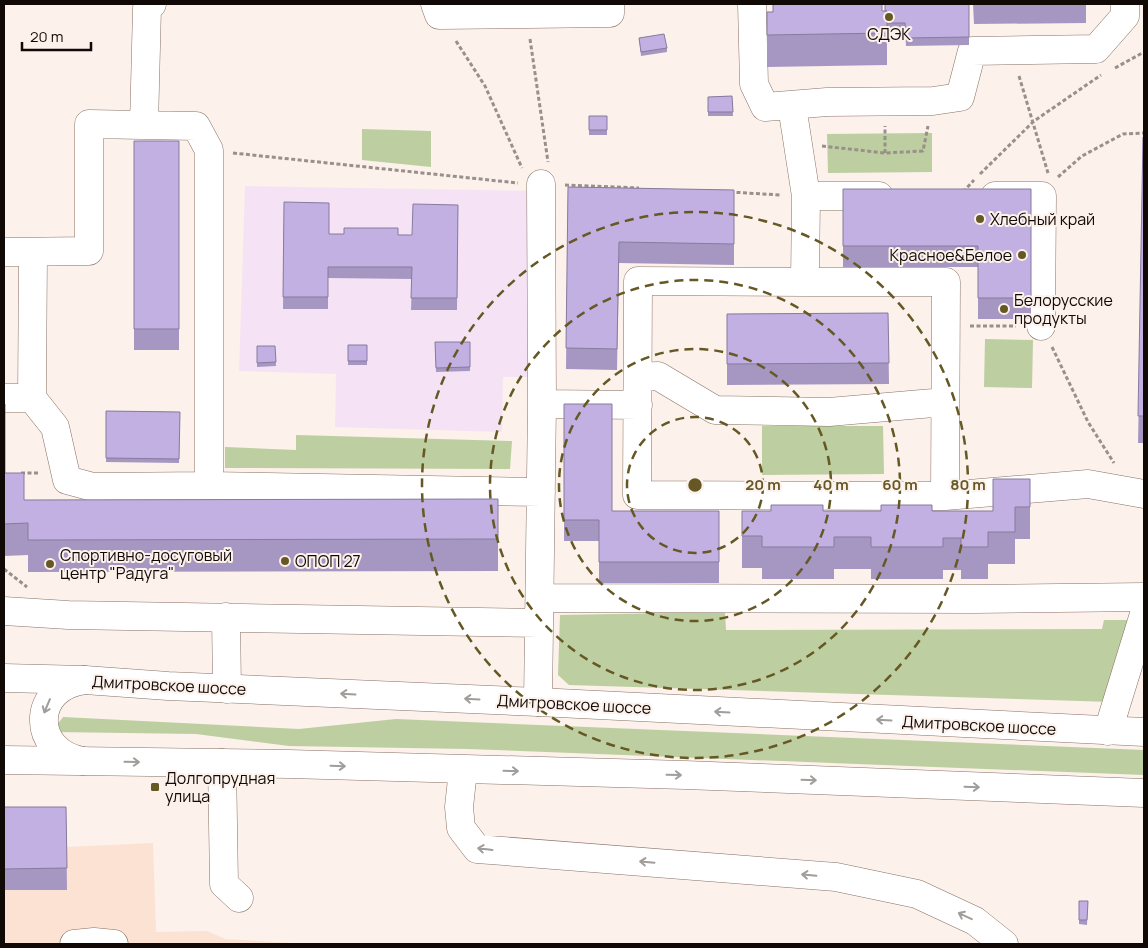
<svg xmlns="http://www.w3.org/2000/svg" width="1148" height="948" viewBox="0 0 1148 948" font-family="Manrope,sans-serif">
<rect width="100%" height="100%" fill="#fcf1eb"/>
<path fill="#fce2d3" d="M4 829 66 847 153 843 156 932 207 931 225 939 294 943V944H4Z"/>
<path fill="#f5e3f5" d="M245 186 535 191 534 377H503L502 432 335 427 336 374 239 371Z"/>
<path fill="#bdcea0" d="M362 129 431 131V167L362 160Z
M932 133V172L828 173 827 134Z
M985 339 1033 340 1032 388 984 387Z
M762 426H883L884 474 762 475Z
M296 435 512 441 510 469 225 468V447L296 450Z
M725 612 726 630 1102 629 1104 620H1139L1112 702 569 685 558 675 560 615Z
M63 717 299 729 396 719 1144 750V775L468 749 289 746 196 734 56 732 57 725Z"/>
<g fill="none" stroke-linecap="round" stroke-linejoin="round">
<g stroke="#887265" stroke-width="29">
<path id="minor" d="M435 4 439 15 610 13V4
M752 4 754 84 765 107 827 102 933 101 960 97 972 51 1096 49 1125 16V4
M792 106 806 196 805 282H946L945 496 637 495 638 281 805 282
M144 125 147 8 152 4
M541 184 542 404
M806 196H879
M995 196H1042L1041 326
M4 252 89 251V124L196 126 209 150V486
M638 377 658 376 715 410 829 412 945 402
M4 398H32L33 252
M32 398 55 427 67 480 93 487 209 486 541 492
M945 496 1088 484 1144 494
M540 598 974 599 1144 597
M4 611 68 615 539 623
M226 617 227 689
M538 702 542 404 638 405
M1108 731 1144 614
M83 761C30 752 31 686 85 680
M222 763 224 884 239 898
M463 770 459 807 461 828 477 849 836 877 917 894 975 921 1004 944
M74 944 94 942 114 944"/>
</g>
<g stroke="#887265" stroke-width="29">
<path id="major" d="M4 678 85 680 168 686 538 702 1144 732
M4 760 289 764 685 775 1144 793"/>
</g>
<path stroke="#99908b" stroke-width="3" stroke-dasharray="4 2.5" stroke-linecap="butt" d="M530 39 548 162
M456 41 485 86 522 168
M1115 68 1144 52
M1019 76 1048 173
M822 146 885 153 923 151 928 126
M233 153 518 183
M885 153V126
M980 174 1034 121 1101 75
M1058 177 1082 156 1123 134 1144 133
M565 185 639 188
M730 192 781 195
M963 192 974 180
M970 326H1016
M1052 347 1088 422 1114 463
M21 473H40
M4 569 27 587"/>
<use href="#minor" stroke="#fff" stroke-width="28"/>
<use href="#major" stroke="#fff" stroke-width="28"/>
</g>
<path fill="#a697c2" d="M969 4V45L906 46 905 31H887V65L767 67V12L882 11Z
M973 4H1086V23L974 24Z
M639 38 667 48V52L641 56Z
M732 96 733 116H708V97Z
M589 116H607V135H589Z
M1144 137V443H1138Z
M134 141H179V350H134Z
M568 187 734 190V265L619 263 617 370 566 369Z
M843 189H1031V319H978V267H843Z
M284 202 329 234 412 235 458 205 457 310H411L412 279 328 278V309H283Z
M888 313 889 384 727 385V314Z
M435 342H470V371L436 372Z
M348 345H367V365H348Z
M257 346H275L276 366 257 367Z
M4 404 5 473 24 500 498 499V571L28 572V555L4 556Z
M564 404 612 511H719V583H599V541H564Z
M106 411 180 412 179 463 106 462Z
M1030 479V539H1015V564H988V579H961V570H943V579H871V569H834V579H762V568H742V511H993Z
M4 807H66L67 890H4Z
M1079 901H1088L1087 925 1079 924Z"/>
<path fill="#c1b0e1" stroke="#877b9e" d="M773 4H882V11H887V33L767 35V12H773Z
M885 4H969V37L906 38 905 23H887V11H885Z
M664 34 667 48 641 52 639 38Z
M732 96 733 112H708V97Z
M589 116H607V130H589Z
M1143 137H1144V416H1138Z
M134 141H179V329H134Z
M568 187 734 190V244L619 242 617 349 566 348Z
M843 189H1031V298H978V246H843Z
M284 202 329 203V234H344V228H398V235H412L413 204 458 205 457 298H411L412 267H328V297H283Z
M888 313 889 363 727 364V314Z
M435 342H470V367L436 368Z
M348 345H367V361H348Z
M257 346H275L276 362 257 363Z
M4 404H5V473H24V500L498 499V539L28 540V523L4 524Z
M564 404H612V511H719V562H599V520H564Z
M106 411 180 412 179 459 106 458Z
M993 479H1030V507H1015V532H988V547H961V538H943V547H871V537H834V547H762V536H742V511H771V505H823V511H881V505H932V511H993Z
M4 807H66L67 868 4 869Z
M1079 901H1088L1087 920H1079Z"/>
<defs><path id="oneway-shaft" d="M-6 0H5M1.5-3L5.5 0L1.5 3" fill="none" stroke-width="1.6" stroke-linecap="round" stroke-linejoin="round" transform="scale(1.25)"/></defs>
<g stroke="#a09d9b">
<use href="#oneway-shaft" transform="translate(348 694) rotate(-177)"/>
<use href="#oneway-shaft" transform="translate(472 699) rotate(-177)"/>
<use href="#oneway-shaft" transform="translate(47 706) rotate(113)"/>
<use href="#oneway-shaft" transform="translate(722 712) rotate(-177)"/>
<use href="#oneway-shaft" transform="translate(884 720) rotate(-177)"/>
<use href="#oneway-shaft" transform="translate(132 762) rotate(1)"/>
<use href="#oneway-shaft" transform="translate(338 766) rotate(2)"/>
<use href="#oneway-shaft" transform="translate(511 771) rotate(1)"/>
<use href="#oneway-shaft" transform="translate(674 775) rotate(1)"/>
<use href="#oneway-shaft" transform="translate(809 780) rotate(2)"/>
<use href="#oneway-shaft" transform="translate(972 787) rotate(2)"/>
<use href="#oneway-shaft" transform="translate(485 849) rotate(-173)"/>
<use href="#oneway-shaft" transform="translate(647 862) rotate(-175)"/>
<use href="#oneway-shaft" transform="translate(809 875) rotate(-175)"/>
<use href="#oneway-shaft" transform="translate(965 916) rotate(-155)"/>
</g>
<g fill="none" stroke="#655825" stroke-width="2.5" stroke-dasharray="9 6">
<circle cx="695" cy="485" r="68"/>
<circle cx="695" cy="485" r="136"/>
<circle cx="695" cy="485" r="205"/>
<circle cx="695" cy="485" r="273"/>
</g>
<g fill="#655825" stroke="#fcf1eb" stroke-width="2">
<circle cx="889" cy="17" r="5"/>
<circle cx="980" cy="219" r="5"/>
<circle cx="1022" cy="255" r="5"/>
<circle cx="1004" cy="309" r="5"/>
<circle cx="285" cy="561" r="5"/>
<circle cx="50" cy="564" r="5"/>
<rect x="150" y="782" width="10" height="10" rx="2.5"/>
</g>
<g text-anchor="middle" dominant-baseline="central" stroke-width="4" stroke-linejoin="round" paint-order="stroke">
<g font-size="16" fill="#110905" stroke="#fcf1eb" text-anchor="start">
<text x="889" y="34" text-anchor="middle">СДЭК</text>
<text x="990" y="219">Хлебный край</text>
<text x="1012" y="255" text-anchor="end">Красное&amp;Белое</text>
<text x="1014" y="300">Белорусские<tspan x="1014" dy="18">продукты</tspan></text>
<text x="60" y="555">Спортивно-досуговый<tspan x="60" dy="18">центр "Радуга"</tspan></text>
<text x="295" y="561">ОПОП 27</text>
<text x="165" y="778">Долгопрудная<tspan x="165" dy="18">улица</tspan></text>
</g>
<g font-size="16" fill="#110905" stroke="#fcf1eb">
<text transform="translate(169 685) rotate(3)">Дмитровское шоссе</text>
<text transform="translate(574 704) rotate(3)">Дмитровское шоссе</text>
<text transform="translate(979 725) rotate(3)">Дмитровское шоссе</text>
</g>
</g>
<circle cx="695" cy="485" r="8" fill="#655825" stroke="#fcf1eb" stroke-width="2.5"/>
<g font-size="15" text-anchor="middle" font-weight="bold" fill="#655825" stroke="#fcf1eb" stroke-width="4" stroke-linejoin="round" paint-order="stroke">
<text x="763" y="490">20 m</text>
<text x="831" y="490">40 m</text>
<text x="900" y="490">60 m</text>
<text x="968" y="490">80 m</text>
</g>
<rect width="1148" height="948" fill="none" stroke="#110905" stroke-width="10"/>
<path d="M22 42v8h69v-8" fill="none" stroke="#110905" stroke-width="2.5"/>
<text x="30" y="42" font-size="15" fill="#110905" stroke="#fcf1eb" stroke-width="4" paint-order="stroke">20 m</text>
</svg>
